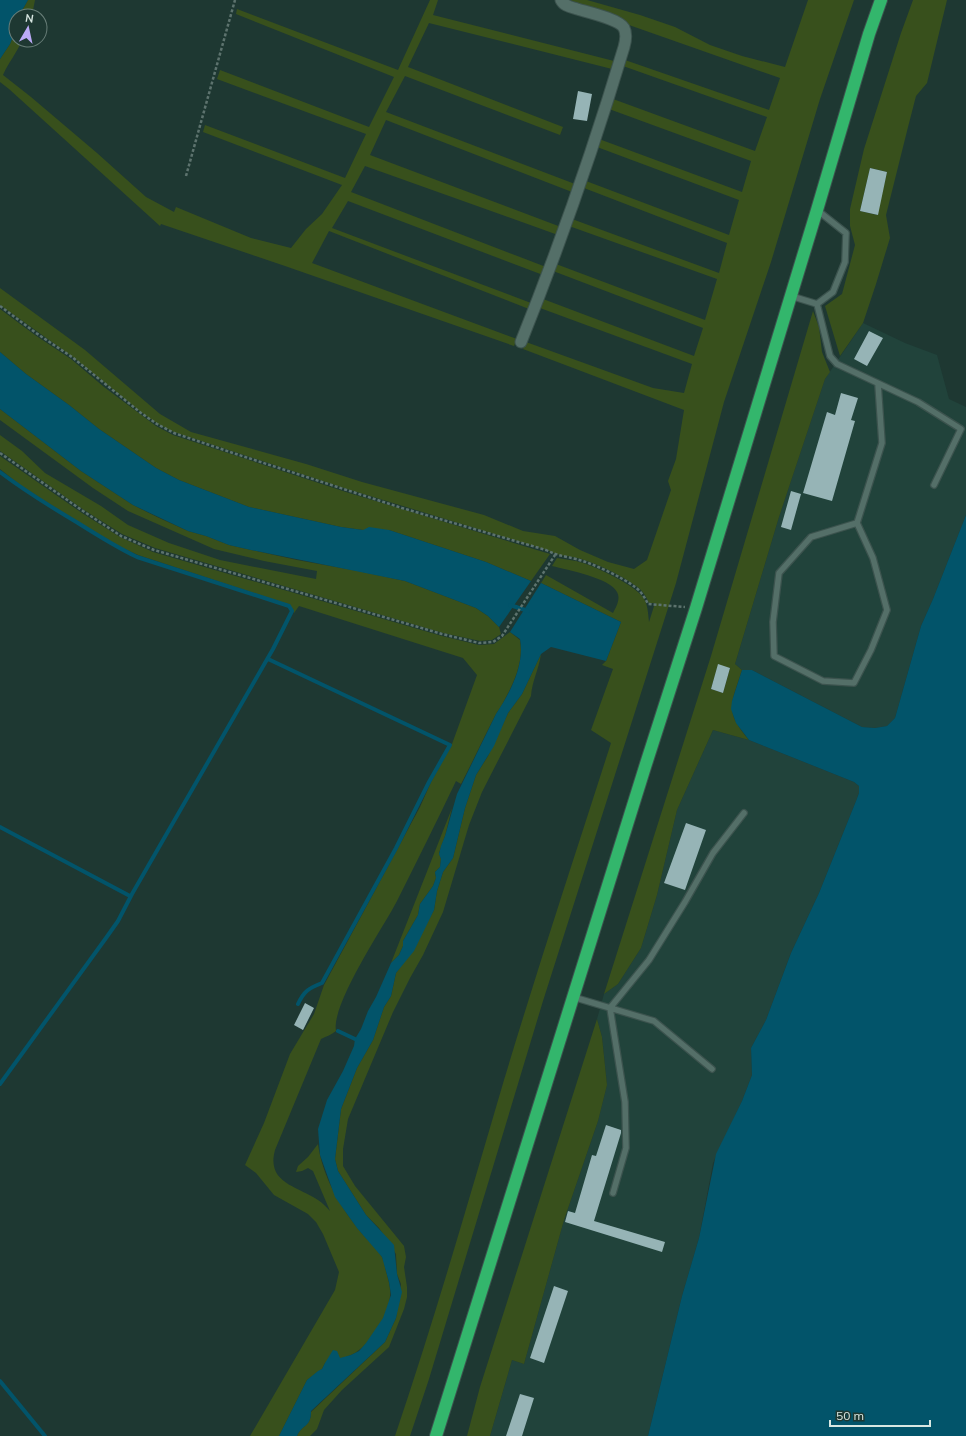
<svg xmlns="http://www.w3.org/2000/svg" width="966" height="1436" viewBox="0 0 966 1436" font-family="Mulish,sans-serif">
<rect width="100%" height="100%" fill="#1e3832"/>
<path fill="#21433b" d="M863 323 905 343 937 355 949 399 966 407V515L933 599 921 626 895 718 887 726 875 728 862 727 752 670H742L735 664 779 517 825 379Z
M713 730 749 740 854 782 859 786V793L856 801 819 893 791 953 766 1020 751 1048 752 1075 742 1101 713 1163 699 1238 682 1296 648 1436H490L512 1360 524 1364 564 1220 598 1121 607 1085 602 1037 597 1019 604 994 618 984 641 948 657 895 677 810Z"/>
<path fill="#38501c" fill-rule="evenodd" d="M28 0H35L32 15 31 16H18L24 7Z
M430 0H438L433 15 614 61 612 69 429 23 408 67 563 127 560 135 405 76 386 112 575 184 572 192 386 120 370 155 561 227 558 235 365 166 351 192 546 267 543 275 348 201 332 228 531 303 529 309 329 231 312 263 517 339 514 346 285 266 161 224 160 226 9 89 0 82V59L10 44 16 29V40H22C17 53 8 63 3 75L31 97 97 153 146 197 174 212 176 207 251 238 291 248 306 229 322 214 342 185 203 132 205 125 345 178 366 134 217 79 220 70 369 127 394 77 236 14 237 9 398 70Z
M570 0H587L640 15 675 27 710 45 742 56 785 67 808 0H854L820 99 771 262 724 402 676 583 543 1001 429 1379 410 1436H395C435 1318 469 1199 504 1080 538 967 575 855 611 743L591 730 613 669 602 665 606 661 621 622 541 583 546 575 613 613C616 607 621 599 617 592 610 578 568 570 552 566L557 558C563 559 570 560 576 561 593 565 631 583 642 596 648 603 648 613 649 622L655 603H649C646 596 642 590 636 586 621 575 594 562 577 558 564 555 559 556 547 550L347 489 174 432 158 424 141 412 73 357 0 305V288L85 350 160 414 191 432 306 464 362 482 484 515 523 531 555 536 580 550 608 562 634 569 647 560 671 490 668 481 676 459 684 410 523 349 526 342 653 388 684 393 692 364 540 308 543 299 694 356 703 328 553 271 556 264 705 320 717 279 569 226 572 219 719 273 727 243 584 188 586 181 729 235 739 200 597 147 599 139 742 192 751 161 609 109 613 99 755 151 767 117 623 66 625 60 769 110 780 78 629 25 625 21 580 5Z
M913 0H947L927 83 916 96 907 131 886 215 890 238 876 284 863 323 840 356 825 306 842 294 855 245 850 226V209L864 149 901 33ZM870 168 887 172 877 215 860 211Z
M0 309 35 335 71 359 104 387 156 426 173 435 346 492 550 554 531 581 486 562 389 530H363L341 527 249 507 179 480 156 468 99 429 69 405 26 374 0 352Z
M813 311 819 327 822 352 830 372 825 379 779 517 735 664 742 670C731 705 724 710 749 740L713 730 677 810 657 895 641 948 618 984 604 994 711 656ZM718 665 730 668 723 693 711 689Z
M0 409 81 471 133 505 157 517 188 531 206 536 229 545 297 560 358 571 405 581 476 608 488 616 499 627 501 634 492 640 480 641 443 633 155 548 122 534 84 510 0 451V435L22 451 45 473 101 506 128 525 169 543 220 560 316 579 317 571 264 561 214 549 128 511 93 488 0 420Z
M0 456 82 513 120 537 153 552 442 636 479 645 494 644 510 632 520 640C524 661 514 683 504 701 502 706 498 710 496 714 484 737 473 761 461 784L456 781C437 821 417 861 397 901 383 928 331 1004 336 1031 331 1035 327 1036 321 1039L275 1150C266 1183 297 1186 318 1200 323 1203 326 1207 330 1211L313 1171 308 1168 302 1171 296 1172 298 1166 308 1157 318 1144C322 1174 338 1203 356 1226 364 1237 375 1246 382 1257 384 1261 385 1267 386 1271 388 1279 391 1288 390 1296 389 1313 373 1340 359 1350 350 1358 336 1359 325 1363L322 1369 307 1380 279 1436H250L335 1290 339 1272 323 1234 316 1222 308 1214 274 1195 256 1173 245 1165 264 1123 290 1054 314 1014 324 985 420 807 431 782 452 744 477 675 463 658 299 606 294 613 290 605 138 555 116 545 43 500 20 485 0 469Z
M541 654C539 669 532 681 531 696L482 792 469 825 443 912 423 955 410 978 393 1012 348 1119 343 1149V1166L355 1186 404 1246 406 1257 404 1267 407 1287V1297L404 1309 389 1347 342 1390 324 1410 317 1429 310 1436H297C301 1425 311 1427 311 1412L385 1342 396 1318 401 1284 397 1274 396 1254 379 1228 366 1215 338 1171 335 1159 341 1109 357 1068 373 1040 384 1007 391 996 396 973 404 962 434 910 437 891 443 872 453 858 465 808 476 775 488 756 508 713 522 694Z
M452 808 445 836 439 853 441 859 440 867 435 872 436 878 433 886 420 904 418 915 403 941V946L399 955 391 963Z
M597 1019 602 1037 607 1085 598 1121 564 1220 524 1364 512 1360 490 1436H467L480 1387Z"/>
<path fill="#02546a" d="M0 0H28L24 7 18 16H16V29L10 44 0 59Z
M0 352 26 374 69 405 99 429 156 468 179 480 249 507 341 527 363 530 369 527 389 530 486 562 531 581 499 627 488 616 476 608 405 581 251 550 229 545 206 536 188 531 133 505 81 471 0 409Z
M966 515V1436H648L682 1296 699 1238 716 1154 742 1101 752 1075 751 1048 766 1020 791 953 819 893 856 801 859 793V786L854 782 749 740 736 723 731 709 732 701 742 670H752L862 727 875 728 887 726 895 718 921 626 933 599Z
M541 583 621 622 606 661 551 647 541 654 522 694 508 713 494 746 476 775 465 808 453 858 443 872 437 891 434 910 414 951 396 973 391 996 384 1007 373 1040 357 1068 341 1109 335 1159 338 1171 366 1215 394 1245 397 1274 402 1292 396 1318 385 1342 311 1411C311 1428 302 1424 297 1436H279L307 1380 318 1371 322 1369 325 1363 333 1350 337 1351 340 1358 351 1355 359 1351 366 1343 383 1318 391 1295 389 1282 382 1257 357 1228 335 1197 320 1155 318 1129 327 1100 343 1071 354 1046 355 1039 361 1029 368 1011 376 997 391 963 399 955 403 946V941L418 915 420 904 433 886 436 878 435 872 440 867 441 859 439 854 441 846 445 836 457 794 496 714C510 693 525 665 520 639L510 632Z"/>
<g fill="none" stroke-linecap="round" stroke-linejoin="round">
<path stroke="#02546a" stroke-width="4" d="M0 472C25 491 51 507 78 523 97 535 116 547 137 557L289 606 292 611 273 649 132 894 118 921 106 938 0 1084
M510 605 528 611
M268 659 450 745 429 782 396 848 322 983C309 988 304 991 298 1004
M0 827 130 896
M338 1031 355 1039
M0 1381 45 1436"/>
</g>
<path fill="#96b4b6" d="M578 91 592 94 587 121 573 119Z
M870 168 887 172 878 215 860 211Z
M869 331 883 338 867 366 854 359Z
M841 393 858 398 851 420 855 421 832 501 803 493 827 412 835 415Z
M791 491 801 494 791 530 781 527Z
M718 664 730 668 723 693 711 689Z
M686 823 706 830 685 890 664 883Z
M305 1003 314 1008 303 1030 294 1025Z
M606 1125 621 1130V1133L594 1221 665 1242 662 1252 565 1222 568 1211 575 1213 592 1155 596 1156Z
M554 1286 568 1291 544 1363 530 1358Z
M520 1394 534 1398 522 1436H506Z"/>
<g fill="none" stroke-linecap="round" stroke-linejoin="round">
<g stroke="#3c534e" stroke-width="8">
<path id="lane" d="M817 210 846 233 845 262 833 292 817 304
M791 296 817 304 830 356 837 364 918 402 961 429 934 485
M857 523 873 558 887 610 871 650 854 683 823 681 774 656 773 622 779 573 811 537 857 523 882 443 878 384
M573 997 654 1021 712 1069
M613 1193 626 1148 625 1102 610 1008 649 960 685 902 713 853 744 813"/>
</g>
<g stroke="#3c534e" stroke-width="13">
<path id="street" d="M521 342C560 245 594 147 624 47 626 40 627 34 624 28 619 19 587 12 577 9 571 7 564 6 561 0"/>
</g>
<g stroke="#3c534e" stroke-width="14">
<path id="highway" d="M436 1436 645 767 696 608 817 210 869 34 881 0"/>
</g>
<path stroke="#5d736e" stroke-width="2.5" stroke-dasharray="3 2" stroke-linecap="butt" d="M186 176 235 0
M0 306 36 333 72 357 141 413 157 424 174 433 236 454 402 508 546 550C558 556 564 556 576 559 592 563 622 577 635 587 641 591 645 598 648 604L685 607
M0 453 83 511 121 536 154 550 442 634 479 643 493 642 502 636 555 555"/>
<use href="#lane" stroke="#546f68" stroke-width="5.5"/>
<use href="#street" stroke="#546f68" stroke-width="11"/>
<use href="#highway" stroke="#33b66c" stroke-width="12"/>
</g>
<g transform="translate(28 28) rotate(9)"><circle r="19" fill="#1e3832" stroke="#687e78"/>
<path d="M0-3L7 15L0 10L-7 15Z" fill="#bbaaf6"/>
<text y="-6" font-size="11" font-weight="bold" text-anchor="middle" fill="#d8e7e2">N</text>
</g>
<path d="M830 1420v6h100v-6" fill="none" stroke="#d8e7e2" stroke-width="2"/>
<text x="836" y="1420" font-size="12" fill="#d8e7e2" stroke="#1e3832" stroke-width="3" paint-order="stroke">50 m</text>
</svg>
